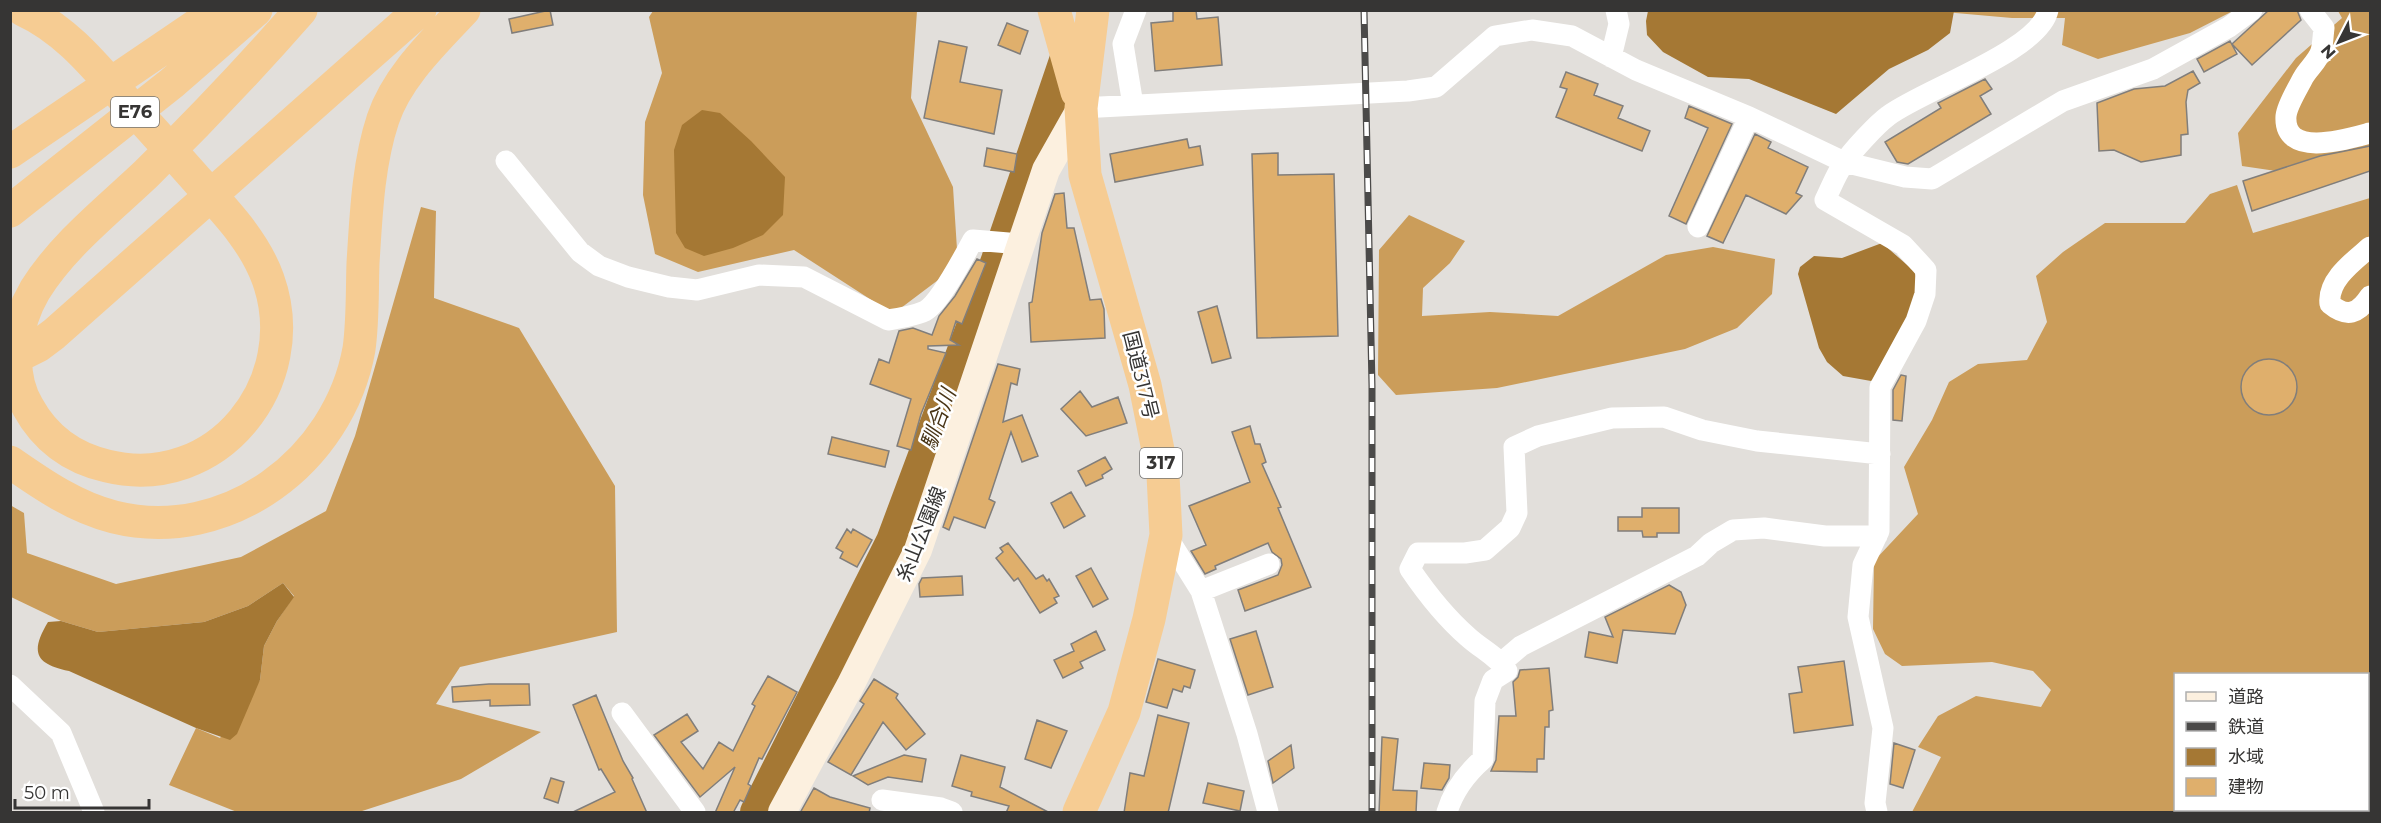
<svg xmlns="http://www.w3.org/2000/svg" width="2381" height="823" viewBox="0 0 2381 823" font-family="Montserrat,'Noto Sans JP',sans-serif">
<rect width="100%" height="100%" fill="#e2dfdb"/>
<path fill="#cb9d5a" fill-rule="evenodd" d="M653 11H917L911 98 953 187 958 265 893 314 794 250 698 272 655 254 643 195 645 122 662 73 649 17Z
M1933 11H2233L2190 33 2098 59 2062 45 2065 18H2012Z
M2338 11H2370V153L2289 173 2242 166 2238 133 2296 58 2342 18Z
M2237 185 2253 233 2370 198V812H1912L1941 757 1918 747 1938 716 1976 696 2041 707 2051 690 2033 671 1992 662 1902 666 1885 654 1873 629 1874 561 1918 514 1904 467 1932 420 1949 382 1978 364 2027 360 2047 322 2036 276 2063 252 2105 223H2185L2210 194ZM2176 674H2368V810H2176Z
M421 207 436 211 434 298 519 328 615 486 617 632 460 667 436 704 541 732 461 779 359 812H237L169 785 196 728 220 738 260 680 264 646 277 621 294 596 283 583 248 606 204 622 98 632 61 621 11 597 10 505 24 513 27 553 116 584 241 557 326 511 355 436Z
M1409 215 1465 241 1450 263 1423 288 1422 316 1490 312 1558 316 1666 255 1713 247 1775 259 1772 294 1737 328 1685 349 1497 388 1396 395 1378 375 1379 250Z"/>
<path fill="#a57834" d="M1648 11V10L1954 11 1950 33 1928 50 1889 69 1836 114 1749 79 1708 77 1663 52 1647 35 1646 21Z
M702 110 720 113 751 141 785 177 783 215 763 235 733 248 704 256 685 248 676 233 674 150 682 125Z
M1882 243 1914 271 1920 287 1885 374 1871 381 1843 376 1827 362 1819 348 1798 274 1800 267 1814 256 1842 258Z
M283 583 294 597 277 621 264 646 260 680 237 734 230 740 196 728 69 671C35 664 30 652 48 622L61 621 98 632 204 622 248 606Z"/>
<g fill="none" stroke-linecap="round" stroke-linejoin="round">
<path stroke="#a57834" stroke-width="32" d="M756 812 892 541 997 260 1071 43"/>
</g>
<path fill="#dfaf6c" stroke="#817e7b" stroke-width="1.5" d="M550 10 553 25 512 33 509 19Z
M1196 10 1197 19 1218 17 1222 65 1155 71 1151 23 1173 21V11Z
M2269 10H2297L2301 20 2252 65 2232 44Z
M1007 23 1028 31 1020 54 998 45Z
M939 41 967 47 960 82 1002 90 994 134 924 118Z
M2230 41 2237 54 2204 72 2197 59Z
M2193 71 2200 83 2188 90 2186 102 2188 134 2181 135V155L2141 162 2114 150 2099 151 2097 103 2134 89 2165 86Z
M1566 72 1598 84 1594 95 1623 106 1618 118 1650 131 1642 151 1556 117 1567 89 1560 87Z
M1985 79 1992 89 1980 96 1991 114 1908 164 1897 162 1885 142 1941 108 1938 103Z
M1689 106 1732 124 1686 224 1669 216 1708 128 1685 118Z
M1755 134 1771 142 1768 148 1808 167 1796 193 1802 196 1786 214 1746 195 1723 243 1707 236Z
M1187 139 1189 148 1200 146 1203 165 1115 182 1110 154Z
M2370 146V171L2252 211 2243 181 2320 156Z
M987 148 1017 154 1014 172 984 166Z
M1278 153V175L1334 174 1338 336 1257 338 1252 154Z
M1064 193 1067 228H1074L1090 300 1101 299 1104 309 1105 338 1031 342 1029 303 1032 302 1042 233 1055 194Z
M977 259 986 263 962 324 956 321 950 340 959 345 928 346V349L946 353 921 414 911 450 897 446 911 399 870 384 879 359 889 363 899 331 913 328 932 335 939 316 955 296Z
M1217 306 1231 358 1212 363 1198 312Z
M2241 387a28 28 0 1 1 56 0a28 28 0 1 1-56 0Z
M998 364 1020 369 1017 385 1011 383 1003 422 1022 415 1038 456 1022 462 1011 432 989 499 995 502 985 528 954 517 949 530 943 527Z
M1901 375 1906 376 1902 421 1893 420V390Z
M1080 391 1092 407 1118 397 1127 423 1086 436 1061 409Z
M1250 426 1255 444H1260L1266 462 1262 464 1281 507 1278 508 1311 587 1245 611 1238 590 1278 575 1282 565 1281 559 1272 552 1268 543 1215 566 1216 569 1205 574 1191 551 1206 545 1189 506 1250 482 1232 432Z
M832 437 889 451 885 467 828 454Z
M1105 457 1112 469 1102 475 1103 478 1086 486 1078 471Z
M1071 492 1085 516 1064 528 1051 503Z
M1642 508H1679V533H1657V537H1643L1642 531H1618V517H1642Z
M847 529 851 533 853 529 872 540 857 567 840 558 843 552 836 548Z
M1008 543 1036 579 1043 575 1047 581 1049 579 1059 596 1054 598 1057 603 1040 613 1018 578 1014 581 996 558 1003 552 1000 548Z
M1091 568 1108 599 1093 607 1076 576Z
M962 576 963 595 920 597 919 584 922 578Z
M1669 585 1681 592 1686 605 1675 634 1623 630 1617 663 1585 657 1589 632 1613 637 1605 617Z
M1096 631 1105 650 1080 662 1083 668 1063 678 1054 660 1074 651 1071 644Z
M1256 631 1273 687 1248 695 1230 639Z
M1158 659 1195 670 1190 688 1184 686 1182 692 1173 689 1167 708 1146 702Z
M1844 661 1853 725 1794 733 1789 694 1802 692 1798 667Z
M1549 668 1553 710 1549 711V727H1545L1544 759H1537V772L1491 771 1496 760 1499 716H1516L1513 682 1518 677 1520 670Z
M768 676 797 692 762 759 759 758 748 784 751 786 744 802 740 800 733 813H715L735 767 700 797 654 735 687 714 698 731 681 742 703 769 719 742 733 751 755 706 752 704Z
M874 679 898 694 896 698 925 734 906 750 883 722 851 775 828 762 864 704 860 701Z
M489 684H529L530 705 490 706V700L453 702 452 687Z
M596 695 623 761 633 778 632 779 647 813H571L615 792 601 769 599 770 573 705Z
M1158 715 1189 723 1168 813H1124L1130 773 1144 776Z
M1037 720 1067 731 1051 768 1025 759Z
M1382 737 1398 739 1393 790 1417 791 1416 813H1379Z
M1894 743 1915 750 1903 788 1890 784Z
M1291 745 1294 768 1273 783 1268 761Z
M904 755 926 759 922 782 888 777 868 785 853 776Z
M961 755 1005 767 1000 787 1050 813H1006L1009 806 971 796 972 792 952 786Z
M1424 763 1450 765 1449 778 1442 790 1421 788Z
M551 778 564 782 558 803 544 798Z
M1208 783 1244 791 1240 811 1203 803Z
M814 788 830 797 870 808 869 813H800Z"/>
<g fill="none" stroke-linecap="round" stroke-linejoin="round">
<path stroke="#fff" stroke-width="21" d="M2310 10 2324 28C2323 35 2323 44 2321 51 2318 61 2308 69 2303 78 2298 88 2287 105 2286 116 2283 159 2348 139 2370 133
M1611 57 1619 24 1616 10
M1133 105 1123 44 1136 10
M1081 108 1408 91 1436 87 1495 36 1532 30 1572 36 1636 70 1749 117 1844 162 1905 177 1932 179 2063 101 2153 69 2229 27 2252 10
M506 161 580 252 599 266 628 277 669 287 697 290 759 275 804 277 888 320C901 318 914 316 925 311 940 303 964 256 973 240L1020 244
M1698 227 1749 117
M2370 247C2354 261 2327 280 2330 304 2347 318 2358 314 2370 296
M1166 535 1201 591 1247 734 1268 812
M1201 591 1269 564
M1501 663 1521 646 1697 556 1711 543 1733 530 1764 528 1825 536H1877
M10 685 61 733 94 812
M622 713 695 812
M882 800 941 808 952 812
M1447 812C1453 792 1467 773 1483 759L1485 701 1493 680 1507 671C1497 656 1481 649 1468 637 1445 617 1427 594 1410 569L1418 553H1465L1485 550 1510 528 1517 513 1514 447 1538 436 1612 418 1664 417 1702 430 1757 441 1880 454
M1877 812 1875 803 1883 728 1858 617 1863 565 1879 531 1880 387 1916 321 1925 294 1926 270 1903 245 1825 200C1831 188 1836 174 1844 163 1852 151 1877 124 1888 116 1922 90 2040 51 2048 10"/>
<path stroke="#fcf0df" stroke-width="28" d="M782 812 850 686 918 550 1046 170 1081 108"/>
<path stroke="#f6cc93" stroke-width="33" d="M23 10C65 29 94 65 124 99 149 126 173 153 197 180 224 210 254 240 268 279 305 382 217 493 107 466 72 458 45 438 28 407 7 372 15 324 35 290 63 245 108 210 146 174 200 121 251 67 301 10
M1054 10 1077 92
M10 152 219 10
M10 211 172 83 256 10
M10 360 38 346 54 334 420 10
M10 462C43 485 75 507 114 517 227 545 339 461 359 349 363 321 362 292 363 263 366 216 368 164 383 119 397 77 434 42 464 10
M1079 812 1124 712 1149 619 1166 535 1163 475 1145 385 1085 175 1081 108 1093 10"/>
<g stroke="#4b4a49" stroke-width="7">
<path id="rail" d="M1364 10 1372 386V812"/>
</g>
<use href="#rail" stroke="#fff" stroke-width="4.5" stroke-dasharray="14" stroke-linecap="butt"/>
</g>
<g text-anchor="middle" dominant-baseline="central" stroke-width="5" stroke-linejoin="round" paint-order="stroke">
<g fill="#fff" stroke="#727271" stroke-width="1.5">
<rect x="111" y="97" width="48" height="30" rx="4.5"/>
<rect x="1140" y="448" width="42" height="30" rx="4.5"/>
</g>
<g font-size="18" font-weight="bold" fill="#363534">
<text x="135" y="112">E76</text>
<text x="1161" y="463">317</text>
</g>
<g font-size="20" fill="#363534" stroke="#fff">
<text transform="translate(1141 375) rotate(76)">国道317号</text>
<text transform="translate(921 534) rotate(-68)">糸山公園線</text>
</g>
<g font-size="21" font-style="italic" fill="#483416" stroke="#fff">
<text transform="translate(938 419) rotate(-70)">馴合川</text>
</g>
</g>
<rect width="2381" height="823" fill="none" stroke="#363534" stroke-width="24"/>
<rect x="2174" y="673" width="195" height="138" fill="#ffffff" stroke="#afaeae" stroke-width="1.5"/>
<rect x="2186" y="692" width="30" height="9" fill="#fcf0df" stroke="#afaeae" stroke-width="1.5"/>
<text x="2228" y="703" font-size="18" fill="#363534">道路</text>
<rect x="2186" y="722" width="30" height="9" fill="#4b4a49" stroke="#afaeae" stroke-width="1.5"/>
<text x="2228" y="733" font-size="18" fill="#363534">鉄道</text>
<rect x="2186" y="748" width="30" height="18" fill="#a57834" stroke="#afaeae" stroke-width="1.5"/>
<text x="2228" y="763" font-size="18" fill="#363534">水域</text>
<rect x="2186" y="778" width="30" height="18" fill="#dfaf6c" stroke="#afaeae" stroke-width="1.5"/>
<text x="2228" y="793" font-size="18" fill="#363534">建物</text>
<g transform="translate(2339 42) rotate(228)" stroke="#ffffff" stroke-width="4.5" paint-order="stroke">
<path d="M0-4.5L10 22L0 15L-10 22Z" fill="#363534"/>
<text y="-9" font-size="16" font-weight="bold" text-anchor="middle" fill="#363534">N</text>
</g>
<path d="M15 799v9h134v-9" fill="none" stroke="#363534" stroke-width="3"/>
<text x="24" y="799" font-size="18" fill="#363534" stroke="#ffffff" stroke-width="4.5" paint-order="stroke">50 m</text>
</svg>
